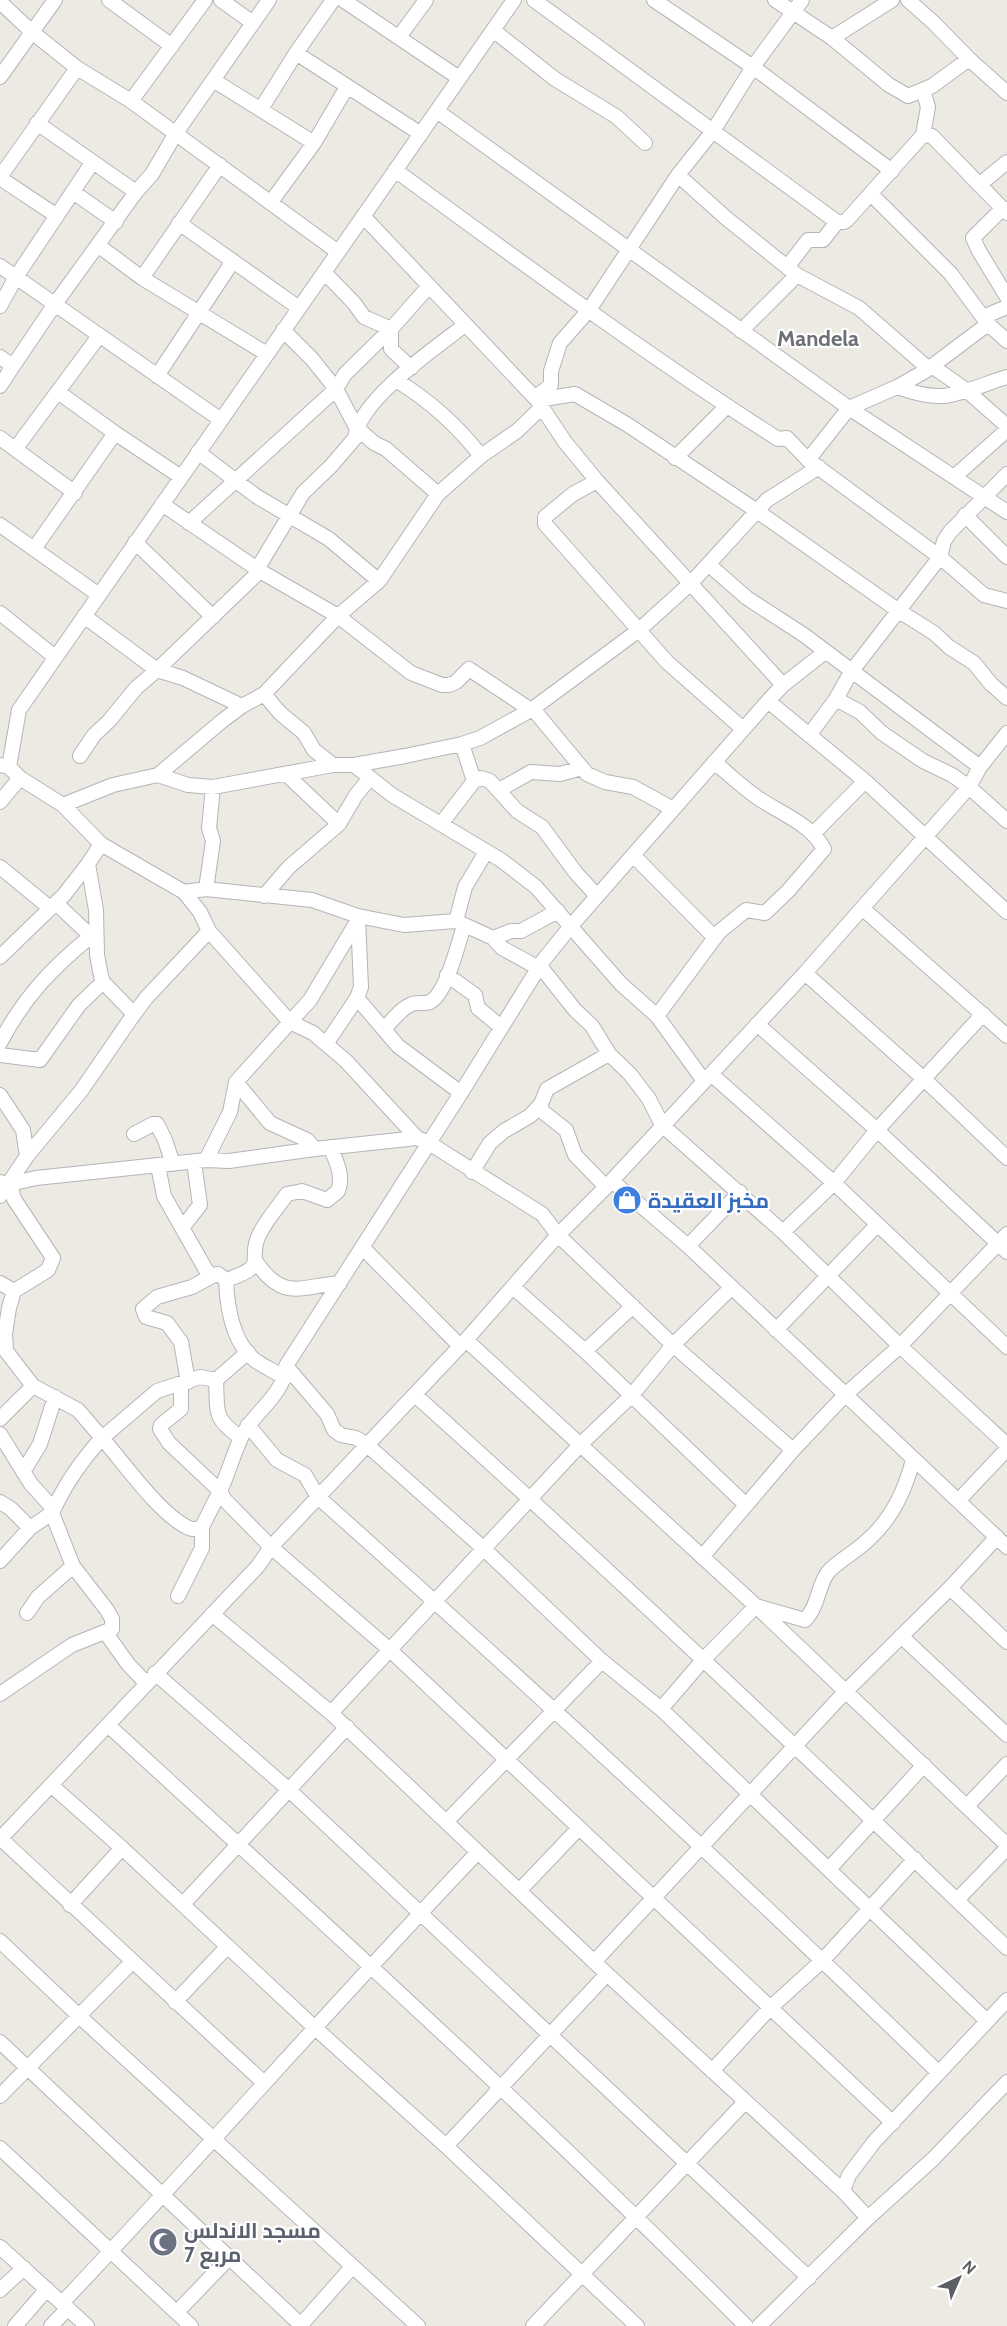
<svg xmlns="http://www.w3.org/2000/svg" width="1007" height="2326" viewBox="0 0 1007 2326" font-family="Cabin,Cairo,sans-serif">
<rect width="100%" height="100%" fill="#eceae2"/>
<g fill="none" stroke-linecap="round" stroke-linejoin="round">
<g stroke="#b3b5b8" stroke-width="16">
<path id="minor" d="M109 0 172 46
M221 0 253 23
M343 0 459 78
M534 0 837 222H844L847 220 923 135 932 136 1007 213
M654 0 753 67 892 171
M775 0 832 38 889 85 908 96 932 86 969 59
M908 0 934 23 969 59 1007 93
M0 2 32 32 77 68 131 101 338 252
M493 30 555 79 617 117 645 143
M399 37 426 0
M832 38 892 0
M296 53 421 134
M0 77 55 0
M213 80 314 143
M923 90 928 107 923 135
M131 101 205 0
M261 109 296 53 333 0
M437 111 849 408 1007 512
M395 170C521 262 647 355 778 439L787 438 808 460 940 557 984 595 1007 601
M678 175 726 218 797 275 859 308 929 369 932 366 966 390 1007 426
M0 177 77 68
M0 178 57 216
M979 185 1007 162
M73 192 116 222
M136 192 152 174 176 133 269 0
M872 195 951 274 988 324 1007 341
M271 202 314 143 347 87
M1003 208 973 238 979 251 1007 297
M363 216 537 400 565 442 597 481 783 685
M179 223 299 308
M99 246 142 278 267 354
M0 266 221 420
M788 266 808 240H823L837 222
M324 272 354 303 364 317 391 329V349L411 368
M142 278 220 165
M0 306 16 277 92 163
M983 317 1007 307
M283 330 312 359 336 389 356 427 374 443 386 449 438 494
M741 331 797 275
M0 357 13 366 0 386
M13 366 55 304 136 192 37 123
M932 366 988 324
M157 376 233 261
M396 380C430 401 457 425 481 456
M897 387C911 392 928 397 943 396 961 395 989 382 1007 377
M535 398 551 385V371L560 343 589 310 678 175 713 131 753 67 802 0
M537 400 575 394 628 425 757 511 899 611 934 633 949 647 974 663 991 684 1007 698
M849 408 897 387 929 369
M115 433 181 477
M0 438 75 493
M16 448 99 336
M198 452 256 496 329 539 379 581
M675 458 727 406
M808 460 849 408
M954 477 1007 430
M597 481 573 494 545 517V524L667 662 743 729
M162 504 260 571 338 616 411 673 442 685H449L456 682 469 669 531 710
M965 515 1007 557
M189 523 336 389 345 374 391 329 429 286
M0 525 99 595
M135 542 213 617
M34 549 115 433 58 392
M708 564 747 598 804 635 980 767
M0 613 55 657
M84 616 157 670 183 678 242 706
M825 652 783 685 768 701 571 926 542 962 461 1093 286 1366C284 1396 252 1413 241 1438 233 1455 228 1474 220 1491L224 1499 271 1547 390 1650 893 2123
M264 694 280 713 304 733 314 750 333 765
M836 699 860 712 882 733 923 761 952 775 969 787 1007 821
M768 701 865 781 1007 912
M533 709 587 774 605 782 633 787 673 809
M810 734 836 699 851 672 940 557 944 541 950 532 1007 474
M462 744 474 781
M80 756 94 735 109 721 136 688 157 670 260 571 259 566 303 493 331 466 355 438C359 400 435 348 465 325
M0 765 9 767 20 778 63 805 113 785 158 775 188 785 213 787 333 765H354L405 756 462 744 480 738 531 710 639 630 691 583 767 500 819 467
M354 765 392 795 501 860 536 887 621 984 657 1016 704 1081
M9 767 19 710 514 0
M286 774 339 824
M158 775 222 721 242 706 264 694 338 616 379 581 438 494 481 456 517 431 541 408
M499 790 531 772 560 774 582 768
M0 802 20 778
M63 805 101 844 184 892 200 912 209 931 290 1022 313 1033 346 1061 417 1138 429 1143 542 1214 558 1235 673 1345 793 1450
M441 824 474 781 481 778 490 781 517 811 542 827 576 873 597 896
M813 834 865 781
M633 855 715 938
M0 867 50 908
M206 889 213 841 209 828 213 787
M184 892 206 889 312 900 358 916 404 925 456 921 493 938 502 948 544 971 575 1010 592 1026 609 1054 630 1074 649 1099 662 1125 783 1232 900 1346 1007 1445
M264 896 289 867 339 824 356 795 370 778
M56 903 96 941
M862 908 1007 1036
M358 918 361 987 357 998 398 1046 461 1093
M456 921 465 887 486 852
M493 938 511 931H521L558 911
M0 957 64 895 88 864
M805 973 924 1079 1007 1158
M447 975 475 995 478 1008 501 1027
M134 1014 147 997 209 931
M657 1016 719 932 746 910 765 913 788 891 824 849C811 824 780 813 758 798 742 787 729 774 714 762
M757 1024 877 1130 1007 1252
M384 1029C392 1021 401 1008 412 1004 417 1002 425 1004 430 1002 447 993 458 943 464 926
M0 1043C24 997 52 968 91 936
M326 1044 357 998
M0 1055 40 1060 79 1005 103 982
M711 1074 834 1183 1007 1347
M236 1082 270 1123 307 1140 315 1149
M0 1095 23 1130 27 1156
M538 1108 566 1130 575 1155 606 1187
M134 1134 153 1124H157L165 1140 173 1164
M206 1160 230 1112 236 1082 310 1000 358 920
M158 1166 164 1196 206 1270 212 1276 218 1274 226 1280C227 1307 233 1344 256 1361 265 1367 276 1372 285 1378
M472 1172 490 1143 504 1131 530 1116 541 1104 547 1089 609 1054
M612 1181 688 1246 1007 1547
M0 1182 10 1184 36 1178 206 1160 229 1161 315 1149 417 1138
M10 1184 14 1199 53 1258 48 1270 14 1291 9 1308 5 1334 6 1351 33 1386 78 1410 102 1438C82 1460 64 1486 52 1513L73 1566 107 1610 112 1619V1629L107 1631 108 1636 128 1664 146 1683
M0 1196 27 1156 81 1091 134 1014 103 982 101 976 97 955 96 910 88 864 101 844
M182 1228 200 1205 194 1162
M783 1232 834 1183 877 1130 983 1014
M688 1246 740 1192
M363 1248 460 1346
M256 1262C284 1302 300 1286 340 1283
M226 1280C272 1265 245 1261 260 1233 267 1219 279 1206 287 1194L302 1191 327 1200 338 1191C344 1176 336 1160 330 1147
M0 1283 14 1291
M513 1287 585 1351 745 1504
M776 1330 877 1225
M466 1340 756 1606 1007 1845
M585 1351 633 1306
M286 1366 327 1414 334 1430 341 1435 356 1438 366 1444 483 1548 602 1661 661 1709 987 2021
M216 1380C218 1413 212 1417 241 1438
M188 1382 181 1342 167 1323 146 1317 143 1309 157 1297 192 1287 212 1276
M181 1384V1409L161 1425 160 1429 169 1443 220 1491 202 1527C197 1529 194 1530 189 1528 160 1515 124 1463 102 1438L157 1391 200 1377 216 1380 248 1352
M415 1395C616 1575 812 1762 1007 1948
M0 1419 33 1386
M248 1425 277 1460 305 1475 318 1497C529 1685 737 1877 939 2073
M0 1434 31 1484 50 1505 52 1513 30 1528 0 1561
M23 1472 40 1444 55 1397
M958 1501 1007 1449
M0 1502 10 1508 30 1528
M702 1557 793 1450 845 1395 900 1346 1007 1234
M950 1588 1007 1642
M178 1596 202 1548V1527
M27 1613 38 1597 73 1566
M212 1614 331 1713 607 1974 843 2191 868 2218
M901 1636 1007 1735
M155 1673 288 1789 809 2278
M0 1694 72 1645 112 1629
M661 1709 703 1660 756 1606 805 1620C819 1606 818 1583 829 1571 841 1559 857 1551 869 1539 893 1517 905 1490 913 1460
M331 1713 580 1445 632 1395 673 1345 731 1288
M109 1726C324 1923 540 2119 746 2326
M51 1785 122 1848 314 2027 446 2146 637 2326
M967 1806 1007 1764
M446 1822 602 1661
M0 1838 263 2082
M0 1839 258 1566 271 1547 466 1340 558 1235 606 1187 805 973 969 787 980 767 1007 733
M829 1869 924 1765
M519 1891 579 1828
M957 1900 1007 1848
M183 1904 347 1727
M70 1905 122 1848
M0 1941 78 2015 418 2326
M594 1962 845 1692 950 1588 997 1537
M175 2002 227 1947
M0 2042 302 2326
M712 2071 770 2008 823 1960 915 1859
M0 2096 132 1962
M446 2146 607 1974
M0 2148 191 2326
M843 2191 849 2175 874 2142 1007 2000
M0 2247 87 2326
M0 2290 24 2268
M62 2303C203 2154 337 2000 478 1852
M177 2312 229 2258
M15 2326 47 2289
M51 2326 68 2308
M300 2326 352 2267
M533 2326 745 2102
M759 2326 868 2218 933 2159 1007 2082"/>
</g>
<use href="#minor" stroke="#fff" stroke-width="14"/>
</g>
<defs>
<g id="shop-disc" transform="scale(1.5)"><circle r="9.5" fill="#3f7fe0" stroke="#fff"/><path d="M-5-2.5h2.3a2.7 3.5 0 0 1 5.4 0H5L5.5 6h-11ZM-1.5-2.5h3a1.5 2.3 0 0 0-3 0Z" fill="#fff"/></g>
<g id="mosque-disc" transform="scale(1.5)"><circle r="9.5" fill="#6b7280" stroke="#fff"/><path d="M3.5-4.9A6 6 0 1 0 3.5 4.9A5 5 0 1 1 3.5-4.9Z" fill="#fff"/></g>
</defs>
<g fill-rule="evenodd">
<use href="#shop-disc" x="627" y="1200"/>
<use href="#mosque-disc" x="163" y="2242"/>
</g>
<g text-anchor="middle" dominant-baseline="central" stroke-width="4.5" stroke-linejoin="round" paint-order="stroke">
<g font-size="21" font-weight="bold" fill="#366cbe" stroke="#fff" text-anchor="start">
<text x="648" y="1200">مخبز العقيدة</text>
</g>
<g font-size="21" font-weight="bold" fill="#5b616d" stroke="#fff" text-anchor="start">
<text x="184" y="2230">مسجد الاندلس<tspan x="184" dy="24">مربع 7</tspan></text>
</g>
<g font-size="22" font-weight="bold" fill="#6c6f73" stroke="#fff">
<text x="818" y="338">Mandela</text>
</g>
</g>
<g transform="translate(959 2278) rotate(44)" stroke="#ffffff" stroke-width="4.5" paint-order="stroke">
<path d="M0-4.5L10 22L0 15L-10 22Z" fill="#5b5e62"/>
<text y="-9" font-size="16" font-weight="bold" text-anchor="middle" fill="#5b5e62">N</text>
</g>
</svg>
